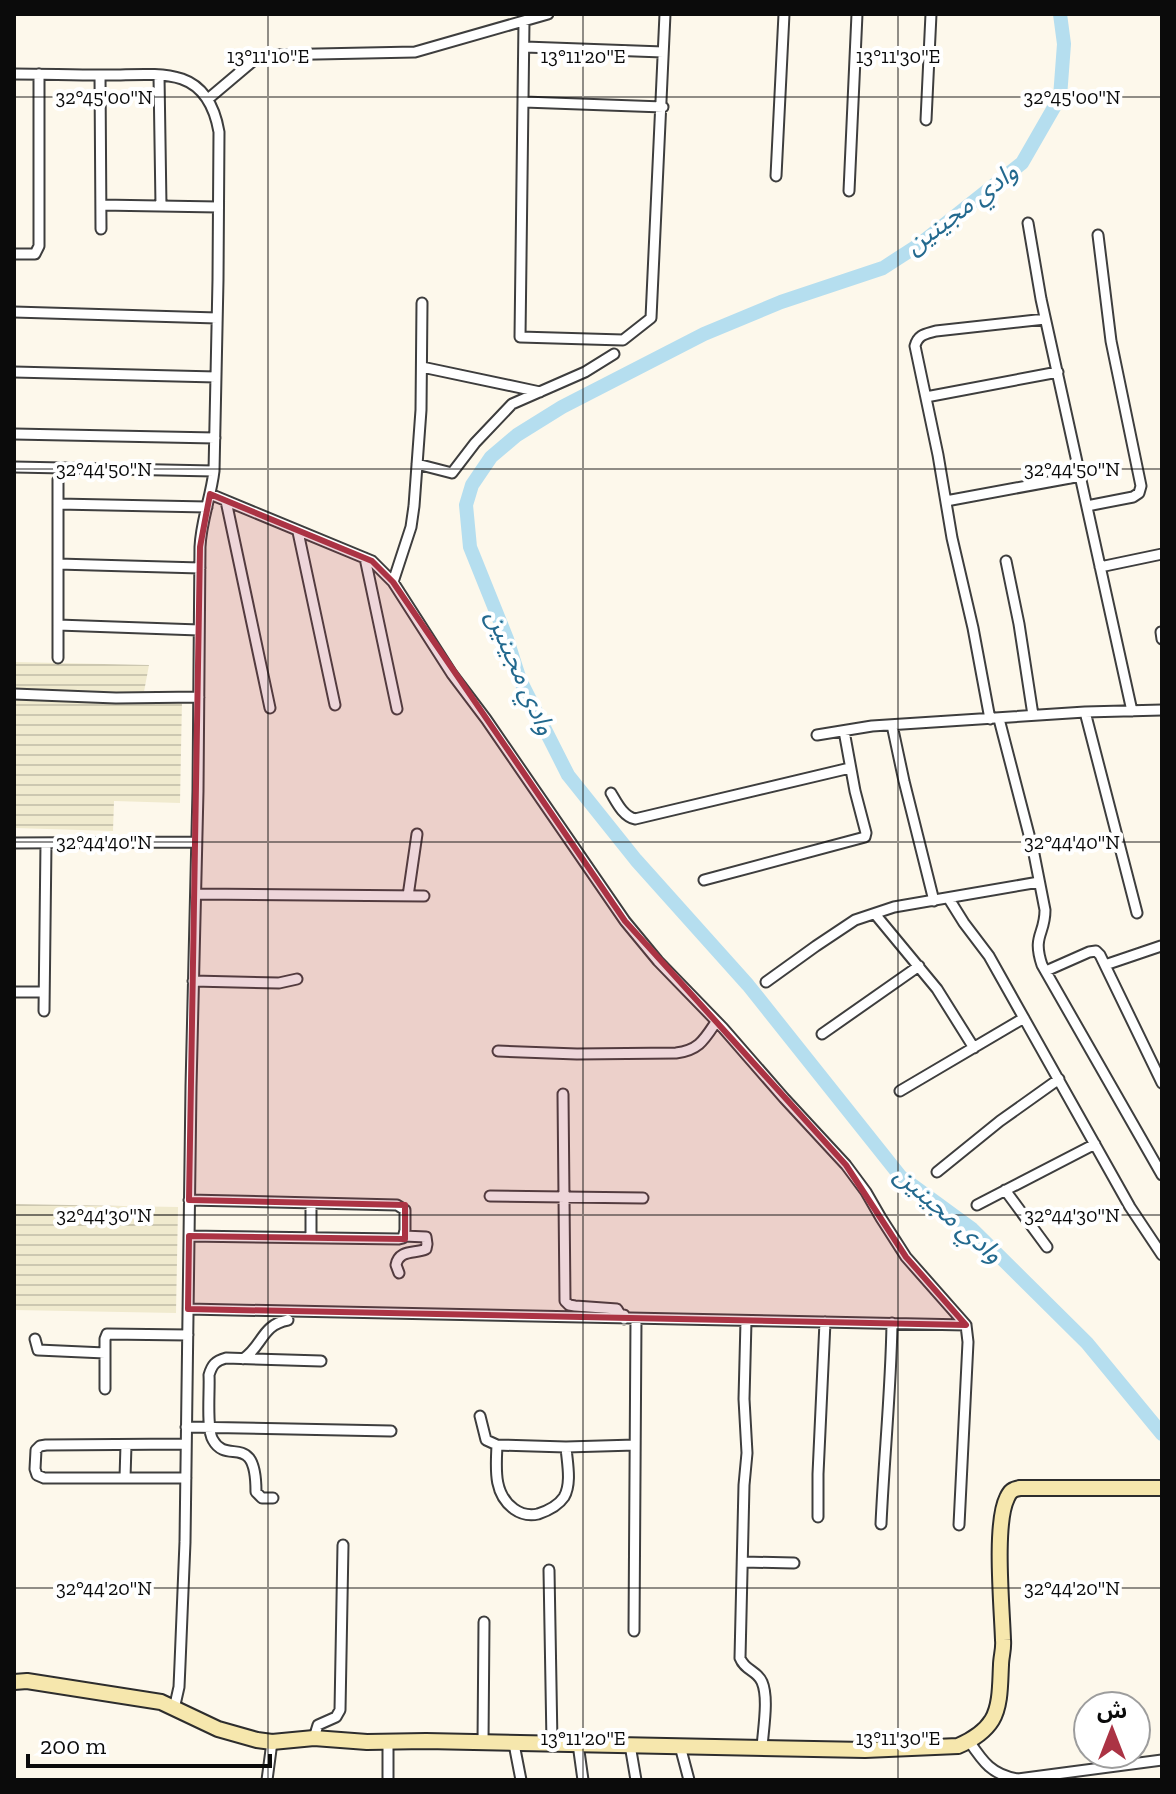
<svg xmlns="http://www.w3.org/2000/svg" width="1176" height="1794" viewBox="0 0 1176 1794" font-family="'Zilla Slab','Noto Sans Arabic',serif">
<defs>
<pattern id="farmland-rules" width="6" height="5" patternUnits="userSpaceOnUse" patternTransform="scale(2)"><rect width="6" height="5" fill="#f0eace"/><path d="M0 2.5h6" fill="none" stroke="#ccc7b0"/></pattern>
</defs>
<rect width="100%" height="100%" fill="#fdf8eb"/>
<path fill="url(#farmland-rules)" d="M14 662 149 665 143 697 182 700 180 803 114 801 113 831 14 828Z
M14 1204 178 1207 176 1313 14 1310Z"/>
<g fill="none" stroke-linecap="round" stroke-linejoin="round">
<path stroke="#b5deef" stroke-width="14" d="M1060 14 1064 44 1060 97 1022 163 920 244 883 268 781 302 704 334 562 407 517 435 491 457 472 485 466 505 470 547 507 639 520 680 568 775 636 860 748 985 901 1177 972 1229 1087 1343 1162 1434"/>
<g stroke="#3e3e3e" stroke-width="13">
<path id="street" d="M524 21 520 337 623 340 651 318 665 14
M525 47 663 52
M14 74C43 74 72 75 101 75 126 76 157 71 182 79 205 87 215 109 219 132L218 280 214 471C211 497 201 521 200 547L198 791 191 1087 185 1542 180 1664 179 1687 174 1709
M100 75 101 229
M159 76 161 206
M208 99 253 61 268 55 415 52 548 14
M524 102 663 107
M926 120 931 14
M776 176 784 14
M849 191 857 14
M101 205 218 207
M1028 223 1041 299 1132 711
M14 254H35L39 246V74
M14 312 217 318
M422 367 540 392
M14 372 216 377
M926 397 1058 372
M14 434 215 438
M417 464 452 473 475 443 512 404 585 372 614 354
M14 467 214 471
M58 480V658
M210 494 372 561 393 582 452 674 486 719 625 921 658 961 723 1028 784 1098 846 1165 866 1192 881 1218 906 1257 966 1325 968 1342 959 1525
M226 501 270 708
M946 501 1081 476
M58 504 207 507
M1087 506 1133 497 1139 493 1141 486 1111 341 1098 235
M298 532 335 705
M365 558 397 709
M1006 561 1019 624 1033 715
M58 564 200 568
M1100 567 1162 554
M393 582 411 527 414 506 421 410 422 303
M58 625 199 630
M1161 632 1162 639
M14 694 116 698 199 697
M1085 712 1137 913
M990 719 973 628 952 538 938 455 915 346C918 334 926 334 936 331L1045 319
M999 719 1034 854 1045 910C1045 935 1032 935 1042 965L1162 1175
M892 725 904 781 934 901
M817 735 872 726 1085 712 1162 710
M611 793C617 803 623 816 635 819L850 768
M14 843 196 842
M704 880 865 837 866 833 855 791 844 731
M196 894 424 896
M408 896 417 834
M949 899 964 923 989 956 1130 1207 1162 1255
M875 914 937 989 974 1048
M1105 965 1161 946
M1046 971 1089 952 1096 951 1100 955 1162 1083
M193 981 279 983 297 979
M766 982 816 946 855 920 894 907 1039 882
M14 992H44
M44 1011 46 843
M822 1034 919 966
M498 1051 577 1054 676 1053C699 1050 704 1040 716 1022
M900 1091 1024 1018
M563 1094 565 1301 569 1305 575 1306 617 1309 620 1314 624 1315V1319
M937 1172 1000 1121 1059 1079
M1005 1190 1047 1247
M490 1196 643 1198
M189 1200 397 1205 405 1210V1230L403 1238 399 1239 189 1236
M977 1205 1095 1144
M311 1238V1203
M399 1273 396 1265C399 1249 415 1254 426 1249L427 1244 426 1237 404 1236
M188 1309 966 1325
M746 1321 744 1399 747 1453 744 1485 740 1658C745 1671 757 1670 762 1682 769 1698 763 1730 762 1748
M35 1339 38 1350 105 1353
M243 1359C263 1346 261 1325 288 1320
M105 1389V1339L107 1334 188 1335
M480 1416 486 1440 497 1445 566 1447 635 1445
M186 1427 391 1431
M497 1445C496 1468 493 1494 514 1509 521 1514 529 1516 538 1514 547 1511 558 1506 564 1497 572 1483 567 1462 566 1447
M125 1478 126 1445
M186 1478H44L37 1475 35 1469 36 1450 40 1446 46 1445 186 1444
M273 1498H262L256 1492C256 1430 227 1466 213 1440 206 1429 210 1390 209 1375 212 1365 215 1361 226 1358L321 1361
M818 1517V1474L825 1322
M881 1524C884 1457 891 1390 892 1323
M743 1562 794 1563
M549 1570 552 1743
M634 1631 636 1319
M314 1738 318 1725 336 1717 340 1710 343 1545
M969 1741C983 1762 992 1775 1018 1779L1162 1760
M483 1743 484 1622
M514 1744 521 1780
M578 1744 583 1780
M630 1745 636 1780
M680 1746 689 1780
M267 1780 272 1742
M388 1780V1742"/>
</g>
<g stroke="#2d2d2d" stroke-width="18">
<path id="secondary" d="M14 1682 27 1681 161 1702 218 1729 257 1740 272 1742 314 1738 367 1742 426 1741 865 1750 958 1746C972 1740 984 1733 992 1720 1001 1705 1000 1682 1001 1665 1001 1657 1004 1649 1003 1640 1002 1608 994 1524 1007 1498 1010 1491 1013 1489 1020 1488H1162"/>
</g>
<use href="#street" stroke="#fff" stroke-width="9"/>
<use href="#secondary" stroke="#f6e7ad" stroke-width="14"/>
</g>
<path fill="#ab3344" fill-opacity="0.2" stroke="#ab3344" stroke-width="6" stroke-linejoin="round" d="M210 494 372 561 393 582 625 921 846 1165 906 1257 966 1325 188 1309 189 1236 405 1239V1205L189 1200 200 547Z"/>
<path fill="none" stroke="#0b0b0b" stroke-width="2" stroke-opacity="0.45" d="M268 14V1780M583 14V1780M898 14V1780M14 97H1162M14 469H1162M14 842H1162M14 1215H1162M14 1588H1162"/>
<g text-anchor="middle" dominant-baseline="central" stroke-width="8" stroke-linejoin="round" paint-order="stroke">
<g font-size="26" font-style="italic" fill="#23698e" stroke="#fff">
<text transform="translate(961 208) rotate(-37)">وادي مجينين</text>
<text transform="translate(521 672) rotate(66)">وادي مجينين</text>
<text transform="translate(949 1214) rotate(41)">وادي مجينين</text>
</g>
</g>
<g font-size="20" text-anchor="middle" fill="#0b0b0b" stroke="#fff" stroke-width="8" stroke-linejoin="round" paint-order="stroke">
<text x="268" y="63">13°11'10"E</text>
<text x="583" y="63">13°11'20"E</text>
<text x="898" y="63">13°11'30"E</text>
<text x="104" y="104">32°45'00"N</text>
<text x="1072" y="104">32°45'00"N</text>
<text x="104" y="476">32°44'50"N</text>
<text x="1072" y="476">32°44'50"N</text>
<text x="104" y="849">32°44'40"N</text>
<text x="1072" y="849">32°44'40"N</text>
<text x="104" y="1222">32°44'30"N</text>
<text x="1072" y="1222">32°44'30"N</text>
<text x="104" y="1595">32°44'20"N</text>
<text x="1072" y="1595">32°44'20"N</text>
<text x="583" y="1745">13°11'20"E</text>
<text x="898" y="1745">13°11'30"E</text>
</g>
<rect width="1176" height="1794" fill="none" stroke="#0b0b0b" stroke-width="32"/>
<g transform="translate(1112 1730)"><circle r="38" fill="#ffffff" stroke="#9d9d9d" stroke-width="2"/>
<path d="M0-6L14 30L0 20L-14 30Z" fill="#ab3344"/>
<text y="-12" font-size="22" font-weight="bold" text-anchor="middle" fill="#0b0b0b">ش</text>
</g>
<path d="M28 1754v12h242v-12" fill="none" stroke="#0b0b0b" stroke-width="4"/>
<text x="40" y="1754" font-size="24" fill="#0b0b0b" stroke="#ffffff" stroke-width="6" paint-order="stroke">200 m</text>
</svg>
